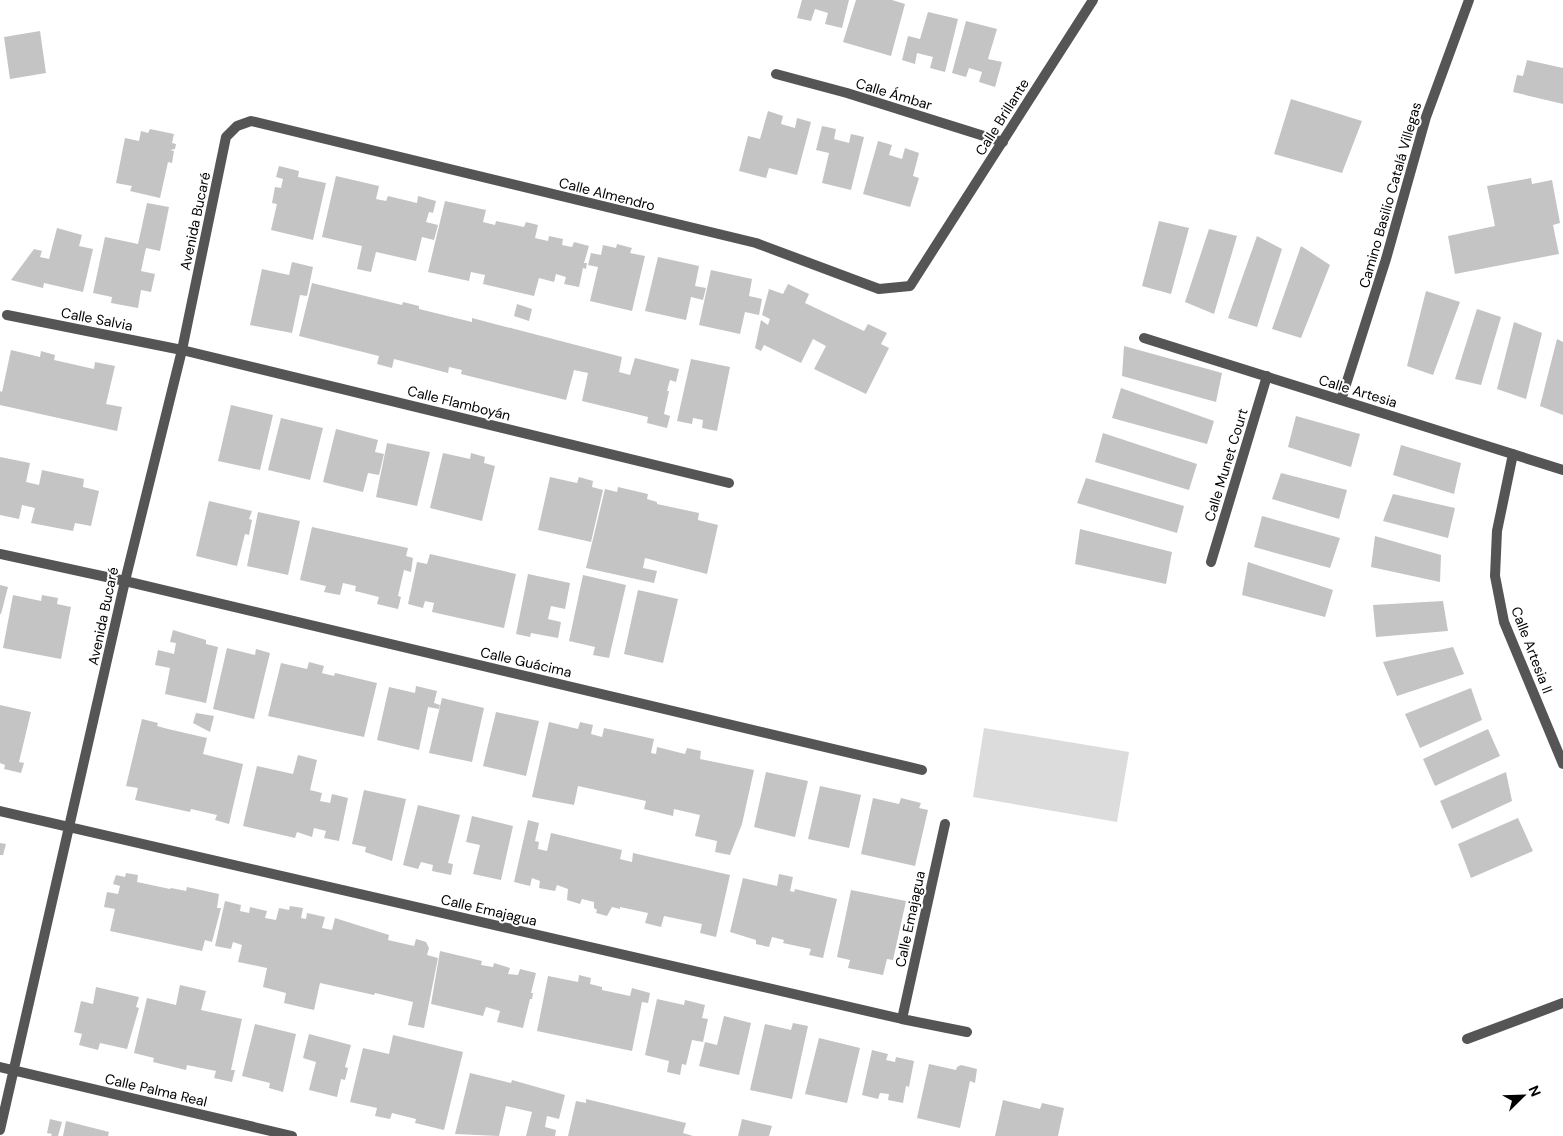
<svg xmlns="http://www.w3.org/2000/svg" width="1563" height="1136" viewBox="0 0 1563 1136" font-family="'DM Sans',sans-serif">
<rect width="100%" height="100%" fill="#fff"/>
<path fill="#dcdcdc" d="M984 728 1129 752 1117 822 973 797Z"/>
<path fill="#c4c4c4" d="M802 0H849L842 28 825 24 828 13 815 9 811 21 797 18Z
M856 0H892L905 4 891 56 843 42Z
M928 12 958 19 945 72 930 68 933 57 917 53 915 64 902 60 908 36 920 39Z
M966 21 997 29 988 59 1002 62 995 87 979 82 982 72 969 68 966 77 952 73Z
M40 31 46 73 10 79 4 37Z
M1527 60 1563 68V104L1513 92 1517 75 1523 76Z
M1291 99 1362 121 1342 173 1274 154Z
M768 111 783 116 781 124 795 128 797 118 811 122 797 175 769 168 766 178 739 171 748 136 760 139Z
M822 126 836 129 834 139 849 143 851 134 864 137 851 190 822 183 829 153 816 150Z
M150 129 174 134 172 143 176 144 175 149 170 150 174 151 172 163 168 162 160 198 130 191 132 186 116 183 125 138 139 141 141 131 148 133Z
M878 141 892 145 889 155 902 159 905 148 919 153 913 176 919 178 910 207 863 194Z
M279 166 299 171 298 177 326 183 313 240 271 230 277 204 272 203 275 187 281 188 283 179 276 177Z
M336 176 379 186 376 199 386 201 388 196 417 203 418 196 436 201 433 213 429 212 426 222 438 225 434 240 422 237 416 261 376 252 371 272 357 269 362 246 322 237Z
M1531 178 1532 184 1552 180 1560 223 1553 225 1559 254 1455 274 1448 236 1495 226 1487 186Z
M445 201 486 210 483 222 495 225 496 221 524 227 526 222 538 225 535 238 548 241 549 236 563 239 562 245 572 247 574 242 589 246 584 263H587L586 269 583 268 579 287 564 284 566 277 556 274 554 282 539 278 534 296 483 284 485 275 471 272 469 281 428 272Z
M147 203 169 207 160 251 146 248 141 271 155 274 151 292 141 290 138 308 111 303 112 297 93 293 105 237 138 244Z
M1159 221 1189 228 1171 294 1142 286Z
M57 228 82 235 79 246 93 249 83 292 44 283 43 288 11 280 34 249 42 251 40 257 49 259Z
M1209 229 1237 236 1214 314 1185 302Z
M1257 236 1282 249 1257 327 1228 318Z
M617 244 632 248 630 253 645 256 632 311 590 301 598 267 588 265 591 253 601 255 603 245 616 248Z
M1301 246 1330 265 1301 338 1272 329Z
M658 257 699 266 695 286 706 288 703 300 691 297 686 320 645 311Z
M292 262 313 267 307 296 300 295 292 333 250 325 262 269 289 275Z
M711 270 752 279 749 296 762 299 759 315 745 312 740 334 699 325Z
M312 283 402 305 403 302 419 306V309L472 322V318L622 357 619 372 630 375 635 358 679 369 676 382 670 380 667 391H669L664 414 670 416 667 428 647 423 648 417 582 401 588 373 574 370 566 400 461 374 462 370 449 367 448 373 394 359 392 368 377 364 379 356 299 336Z
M788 284 809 294 805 303 864 331 868 324 887 333 881 344 889 348 866 394 814 369 826 346 813 339 801 363 764 345 761 351 755 348 761 320 768 325 770 319 762 315 769 289 783 294Z
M1426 291 1460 302 1433 375 1407 366Z
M517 304 532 309 529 321 514 316Z
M1477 309 1501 317 1481 385 1455 379Z
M1514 322 1542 333 1526 399 1497 389Z
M1557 339 1563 342V415L1540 406Z
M1124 346 1222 373 1216 402 1122 376Z
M11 350 40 357 41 351 55 355 54 360 94 369 95 362 115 366 106 404 122 407 117 431 0 405V391L2 392Z
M691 359 730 367 717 431 702 428 703 420 693 418 692 424 677 421Z
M1121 388 1214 421 1207 444 1112 418Z
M231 405 273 415 260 470 218 461Z
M1296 416 1360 434 1351 467 1288 447Z
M281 418 323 428 310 480 268 470Z
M336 429 378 440 375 452 384 454 379 475 368 473 363 492 323 482Z
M1103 433 1197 464 1189 490 1095 462Z
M387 443 430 452 417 506 376 497Z
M1401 445 1461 463 1454 494 1393 475Z
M443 453 470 459 471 453 485 457 484 463 495 466 482 521 430 508Z
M0 457 30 463 26 482 39 485 42 470 84 479 83 487 99 491 91 526 75 523 73 531 31 523 35 508 22 505 19 519 0 515Z
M1281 473 1347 490 1339 519 1272 499Z
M550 477 577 483 579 477 593 481 592 487 603 490 591 542 538 530Z
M1086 478 1184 506 1177 533 1077 503Z
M618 487 648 494 647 499 657 502V504L699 513 698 520 718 525 707 574 645 558 643 568 657 571 654 583 586 568 605 489 617 492Z
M1393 494 1455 508 1448 538 1383 521Z
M209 501 252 511 249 519 252 520 249 535 245 534 237 566 196 556Z
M258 512 300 521 288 575 247 566Z
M1262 516 1340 538 1330 568 1254 547Z
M312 527 408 548 406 556 413 558 411 572 404 570 398 596 401 597 398 609 377 604 379 597 355 591 356 586 343 583 340 595 324 592 326 586 300 580Z
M1080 529 1172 552 1166 584 1075 564Z
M1375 536 1441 555 1440 582 1371 567Z
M430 554 516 574 504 628 432 612 434 603 425 601 423 608 408 604 417 562 427 564Z
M1248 562 1333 590 1325 617 1242 595Z
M528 574 570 583 565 609 551 606 548 619 561 622 558 638 531 633 530 637 516 634Z
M583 575 626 585 609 658 593 655 595 647 569 641Z
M0 585 8 587 1 614H0Z
M638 590 678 599 663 663 624 654Z
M13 595 41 601 42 595 58 598 57 604 71 607 61 659 3 648Z
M1443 601 1448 631 1376 637 1373 605Z
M173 630 206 640V644L218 647 206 703 165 694 170 668 155 665 158 650 174 654 176 643 170 642Z
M1453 647 1464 674 1397 696 1383 662Z
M227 648 255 655 256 649 270 653 254 719 213 709Z
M309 662 324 666 322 673 334 676 335 673 377 683 364 737 268 716 281 663 307 669Z
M416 686 437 691 434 703 440 705 439 709 428 707 419 750 377 740 389 687 415 693Z
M1471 688 1482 720 1420 748 1405 714Z
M442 698 484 708 472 762 429 753Z
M0 705 31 712 19 762 24 763 21 773 4 769 5 765 0 763Z
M496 712 539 721 526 776 483 766Z
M196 713 214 716 210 732 193 723Z
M142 719 158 723 157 726 168 729 207 738 203 754 243 764 229 824 215 820 217 815 191 809 190 812 135 800 138 788 126 786Z
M549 722 578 729 580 722 593 725 591 734 602 737 604 728 654 739 651 753 656 754 657 747 685 754 687 748 701 751 700 759 754 770 742 824 730 855 715 852 717 841 695 836 700 815 674 809 673 816 644 809 646 801 578 786 574 805 532 797Z
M1488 729 1500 756 1435 786 1423 759Z
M298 755 317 760 310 790 322 793 320 801 330 803 332 794 348 798 339 841 324 838 326 831 314 828 312 837 297 832 295 838 243 826 257 766 293 774Z
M766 772 808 781 795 837 754 827Z
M1506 772 1512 801 1452 829 1440 801Z
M820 786 861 795 849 848 808 839Z
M364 790 406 799 392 861 365 852 366 847 352 844Z
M873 798 899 804 901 798 921 803 919 808 928 810 915 866 861 854Z
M418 805 460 815 448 863 453 864 451 875 432 871 433 865 421 862 418 869 403 865Z
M472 816 513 826 501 880 473 874 480 845 466 842Z
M1518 818 1533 851 1471 878 1458 844Z
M528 820 539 823 535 841 539 842 538 849 547 851 551 833 622 850 620 859 632 862 633 853 730 875 716 937 700 933 702 924 664 916 661 927 645 923 648 913 620 907V909L612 907 607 916 596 913 597 910 594 908V902L582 899 580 904 567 900 568 889 557 885 555 891 539 888 540 881 532 878 530 886 514 882Z
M0 843 6 844 3 855H0Z
M126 873 138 875 137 882 170 889 171 888 186 891 187 887 219 894 217 908H221L212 942 205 940 202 951 110 931 115 909 104 907 107 892 118 894 120 886 113 884 116 875 125 877Z
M779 874 793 877 790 891 794 892 795 889 837 899 823 958 809 955 811 949 783 943 784 940 772 937 769 947 756 944V940L730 932 743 878 777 886Z
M851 890 906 901 893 960 887 959 883 975 848 968 850 960 837 957Z
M225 901 241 905 240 911 249 913 250 907 267 911 265 918 276 920 279 908 289 910 290 906 303 908 301 918 306 919 307 913 325 917 322 928 332 930 335 918 389 935 388 940 414 946 416 939 426 942 429 948 427 955 438 958 424 1028 408 1025 413 1002 375 993 374 995 320 983 314 1010 284 1003 286 993 263 987 267 968 238 962 242 945 233 942 231 949 215 946Z
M440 951 482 961 481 965 493 967 494 963 510 968 508 974 518 975 520 969 536 973 531 993H533L532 999H530L523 1028 497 1022 500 1011 486 1007 483 1016 431 1004Z
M579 975 591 978 590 984 602 987V990L630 996 632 988 650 993 648 1003 642 1002 632 1051 537 1031 548 976 578 982Z
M180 985 206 991 201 1010 242 1019 231 1070H235L232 1082 214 1078 216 1071 187 1065 186 1070 153 1062 154 1058 134 1053 147 998 176 1005Z
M96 987 139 997 136 1007 139 1008 127 1049 100 1043 98 1050 79 1045 82 1034 74 1032 81 1001 93 1004Z
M657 999 684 1005 685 1000 705 1005 702 1018 708 1019 703 1042 692 1040 686 1065 682 1064 680 1075 667 1072 669 1061 645 1055Z
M724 1016 751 1023 739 1075 699 1066 705 1042 717 1045Z
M793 1023 808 1026 792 1099 750 1090 765 1024 791 1030Z
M255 1024 296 1034 283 1092 269 1088 270 1083 242 1076Z
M309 1034 351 1045 345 1067 348 1068 345 1080 341 1079 337 1097 309 1090 316 1062 303 1058Z
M393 1035 463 1052 444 1130 415 1123 416 1119 392 1113 390 1119 375 1116 377 1108 350 1102 363 1048 389 1054Z
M819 1038 860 1048 847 1103 805 1094Z
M872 1050 888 1054 886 1060 895 1062 896 1057 914 1061 909 1087 906 1086 903 1103 888 1100 889 1094 880 1093 878 1099 862 1095Z
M929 1064 956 1070 957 1067 961 1065 977 1069 975 1083 970 1081 960 1128 917 1118Z
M470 1073 511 1083 512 1080 565 1095 559 1119 547 1116 545 1127 556 1130 555 1136H526L532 1112 506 1106 499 1136 455 1134Z
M586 1099 686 1123 683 1133 693 1136H568L576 1101 586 1103Z
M1003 1100 1040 1109 1042 1103 1064 1108 1058 1136H995Z
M50 1119 62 1122 58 1136H51L52 1134 47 1133Z
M742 1119 772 1126 769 1136H738Z
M66 1121 109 1132 108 1136H63Z"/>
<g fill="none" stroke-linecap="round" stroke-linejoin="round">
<path stroke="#555" stroke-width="10" d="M776 74 847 93 1003 142
M7 315 182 350 729 483
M1144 338 1563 470
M1341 400 1386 259 1426 117 1469 0
M1513 454 1497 531 1495 576 1504 622 1563 764
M0 554 125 581 922 770
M1211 562 1267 376
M0 811 902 1019 967 1032
M902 1019 945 824
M1467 1039 1563 1003
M0 1067 292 1136
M0 1130 125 581 182 350 226 137 237 126 251 121 756 243 879 289 910 286 1093 0"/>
</g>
<g text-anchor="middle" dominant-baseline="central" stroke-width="4" stroke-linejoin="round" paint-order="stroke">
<g font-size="14" fill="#000" stroke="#fff">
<text transform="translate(894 94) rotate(17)">Calle Ámbar</text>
<text transform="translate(1002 117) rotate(-58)">Calle Brillante</text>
<text transform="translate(607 194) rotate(14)">Calle Almendro</text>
<text transform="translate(1390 195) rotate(-74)">Camino Basilio Catalá Villegas</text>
<text transform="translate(195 221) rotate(-78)">Avenida Bucaré</text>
<text transform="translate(97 319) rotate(11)">Calle Salvia</text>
<text transform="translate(1358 391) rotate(17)">Calle Artesia</text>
<text transform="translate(459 403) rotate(14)">Calle Flamboyán</text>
<text transform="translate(1226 465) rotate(-73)">Calle Munet Court</text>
<text transform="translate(103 616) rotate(-78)">Avenida Bucaré</text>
<text transform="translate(1532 650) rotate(69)">Calle Artesia II</text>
<text transform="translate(526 662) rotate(13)">Calle Guácima</text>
<text transform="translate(489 910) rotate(13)">Calle Emajagua</text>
<text transform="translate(910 919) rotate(-78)">Calle Emajagua</text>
<text transform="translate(156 1090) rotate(13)">Calle Palma Real</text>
</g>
</g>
<g transform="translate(1523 1096) rotate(67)" stroke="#ffffff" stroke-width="4" paint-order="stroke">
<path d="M0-4L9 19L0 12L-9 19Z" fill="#000000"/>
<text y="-8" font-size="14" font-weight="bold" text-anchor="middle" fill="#000000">N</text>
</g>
</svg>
